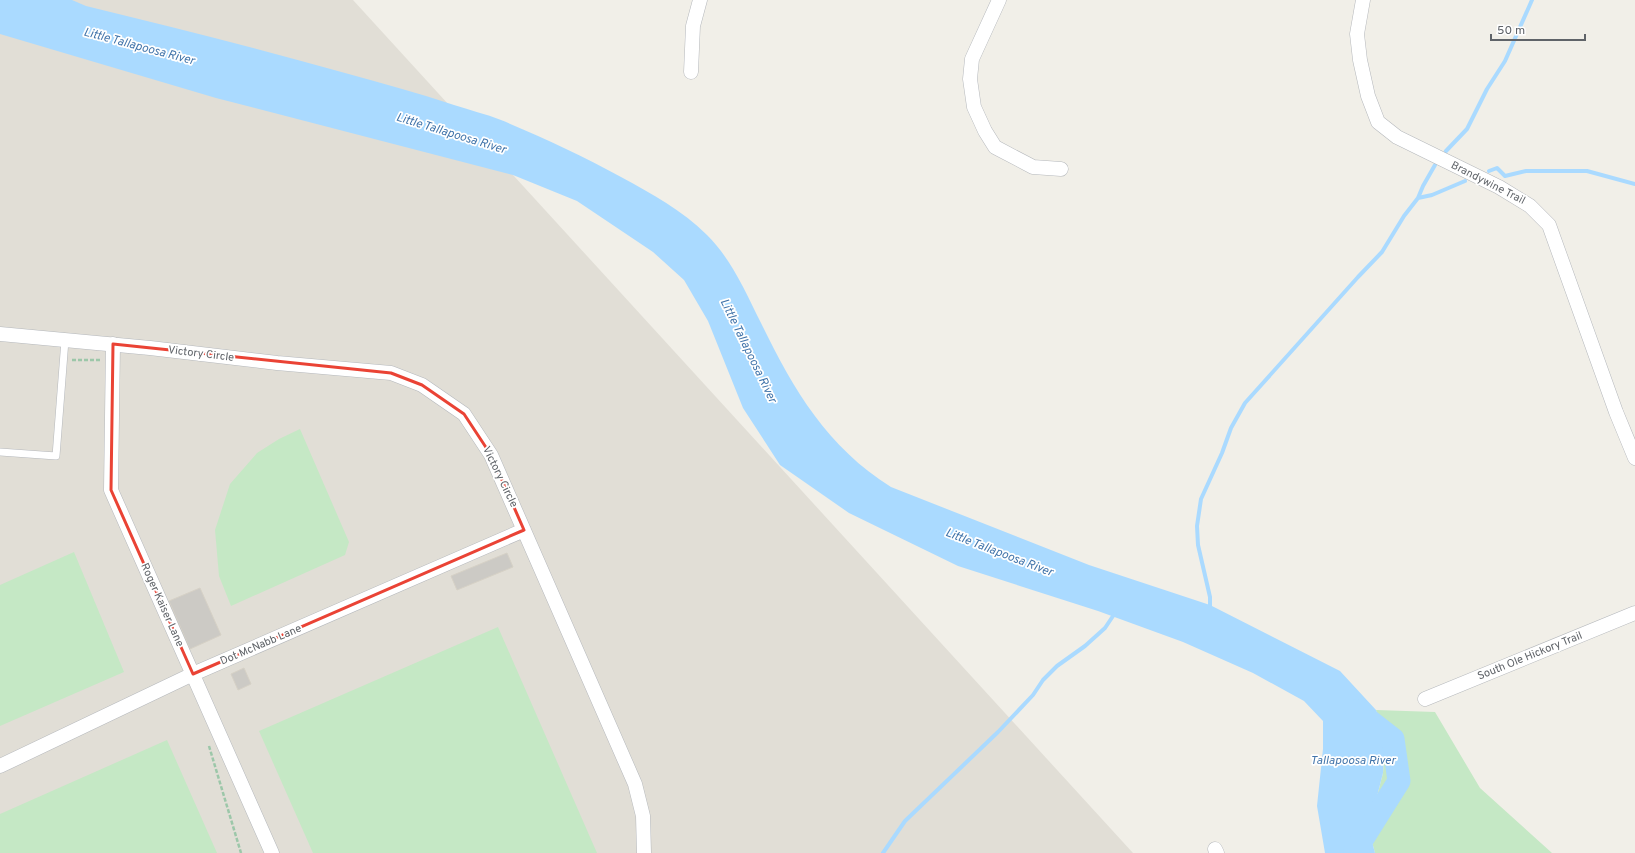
<svg xmlns="http://www.w3.org/2000/svg" width="1635" height="853" viewBox="0 0 1635 853" font-family="Overpass,sans-serif">
<rect width="100%" height="100%" fill="#f1efe8"/>
<path fill="#e1ded6" d="M0 0H353L1133 853H0Z"/>
<path fill="#c5e8c5" d="M300 429 349 542 345 555 231 606 219 576 215 530 230 484 257 453 279 439Z
M74 552 124 672 0 726V585Z
M498 627 597 853H313L259 731Z
M1376 710 1435 712 1480 788 1552 853H1375L1371 838V820L1383 773 1385 743Z
M167 740 217 853H0V814Z"/>
<path fill="#aadaff" d="M0 0H72L86 6C173 27 259 49 345 73 381 83 418 93 454 105 469 110 486 114 501 120 542 137 583 156 621 177 652 194 682 210 707 235 732 260 745 291 761 323 793 389 827 447 891 487L1089 565 1210 605 1340 671 1376 710 1385 743 1383 773 1371 820V838L1375 853H1325L1317 806 1323 749V721L1304 701 1253 673 1183 642 1098 611 958 566 849 513 780 465 743 408 708 321 684 280 653 252 577 201 513 175 216 98 0 34Z"/>
<g fill="none" stroke-linecap="round" stroke-linejoin="round">
<path stroke="#aadaff" stroke-width="4" d="M1446 151 1467 129 1487 89 1505 61 1532 0
M1489 171 1497 168 1505 176 1526 171H1587L1635 184
M1418 198 1432 195 1465 181
M1210 610V597L1198 545 1197 526 1201 499 1222 453 1231 428 1245 403 1358 277 1382 252 1404 216 1418 198 1423 186 1435 165
M883 853 905 821 998 732 1033 695 1043 680 1057 666 1085 646 1105 628 1115 613"/>
<path stroke="#aadaff" stroke-width="23" d="M1356 853 1355 851 1399 781 1393 739 1357 711"/>
</g>
<path fill="#cccac5" stroke="#d6d1c6" d="M507 553 513 567 457 590 451 576Z
M200 588 221 635 190 649 169 601Z
M244 668 251 684 238 690 231 674Z"/>
<g fill="none" stroke-linecap="round" stroke-linejoin="round">
<g stroke="#b5b8bc" stroke-width="8">
<path id="lane" d="M0 452 56 456 65 340"/>
</g>
<g stroke="#b5b8bc" stroke-width="15">
<path id="street" d="M999 0 972 59 970 79 974 107 985 131 995 147 1033 167 1061 169
M1363 0 1357 34 1360 60 1368 96 1378 122 1397 137 1499 187 1530 206 1549 225 1616 412 1635 458
M691 72 693 26 700 0
M0 334 150 348 277 363 391 373 422 385 464 414 491 455 635 784 643 816 644 853
M113 344 111 490 272 853
M1425 699 1635 613
M0 766 193 674 524 530
M1215 849 1217 853"/>
</g>
<path stroke="#9cc7a9" stroke-width="2.5" stroke-dasharray="4 2" stroke-linecap="butt" d="M72 360H101
M209 746 241 853"/>
<use href="#lane" stroke="#fff" stroke-width="7"/>
<use href="#street" stroke="#fff" stroke-width="14"/>
</g>
<path fill="none" stroke="#ea4335" stroke-width="3" stroke-linejoin="round" d="M113 344 391 373 422 385 464 414 491 455 524 530 193 674 111 490Z"/>
<g text-anchor="middle" dominant-baseline="central" stroke-width="3.5" stroke-linejoin="round" paint-order="stroke">
<g font-size="11" fill="#5f6368" stroke="#fff">
<text transform="translate(1488 183) rotate(27)">Brandywine Trail</text>
<text transform="translate(201 354) rotate(7)">Victory Circle</text>
<text transform="translate(500 477) rotate(64)">Victory Circle</text>
<text transform="translate(162 605) rotate(66)">Roger Kaiser Lane</text>
<text transform="translate(261 645) rotate(-23)">Dot McNabb Lane</text>
<text transform="translate(1530 656) rotate(-22)">South Ole Hickory Trail</text>
</g>
<g font-size="12" font-style="italic" fill="#4174aa" stroke="#fff">
<text transform="translate(139 47) rotate(15)">Little Tallapoosa River</text>
<text transform="translate(451 134) rotate(17)">Little Tallapoosa River</text>
<text transform="translate(748 351) rotate(64)">Little Tallapoosa River</text>
<text transform="translate(999 553) rotate(21)">Little Tallapoosa River</text>
<text x="1353" y="761">Tallapoosa River</text>
</g>
</g>
<path d="M1491 34v6h94v-6" fill="none" stroke="#5f6368" stroke-width="2"/>
<text x="1497" y="34" font-size="12" fill="#5f6368" stroke="#ffffff" stroke-width="3" paint-order="stroke">50 m</text>
</svg>
